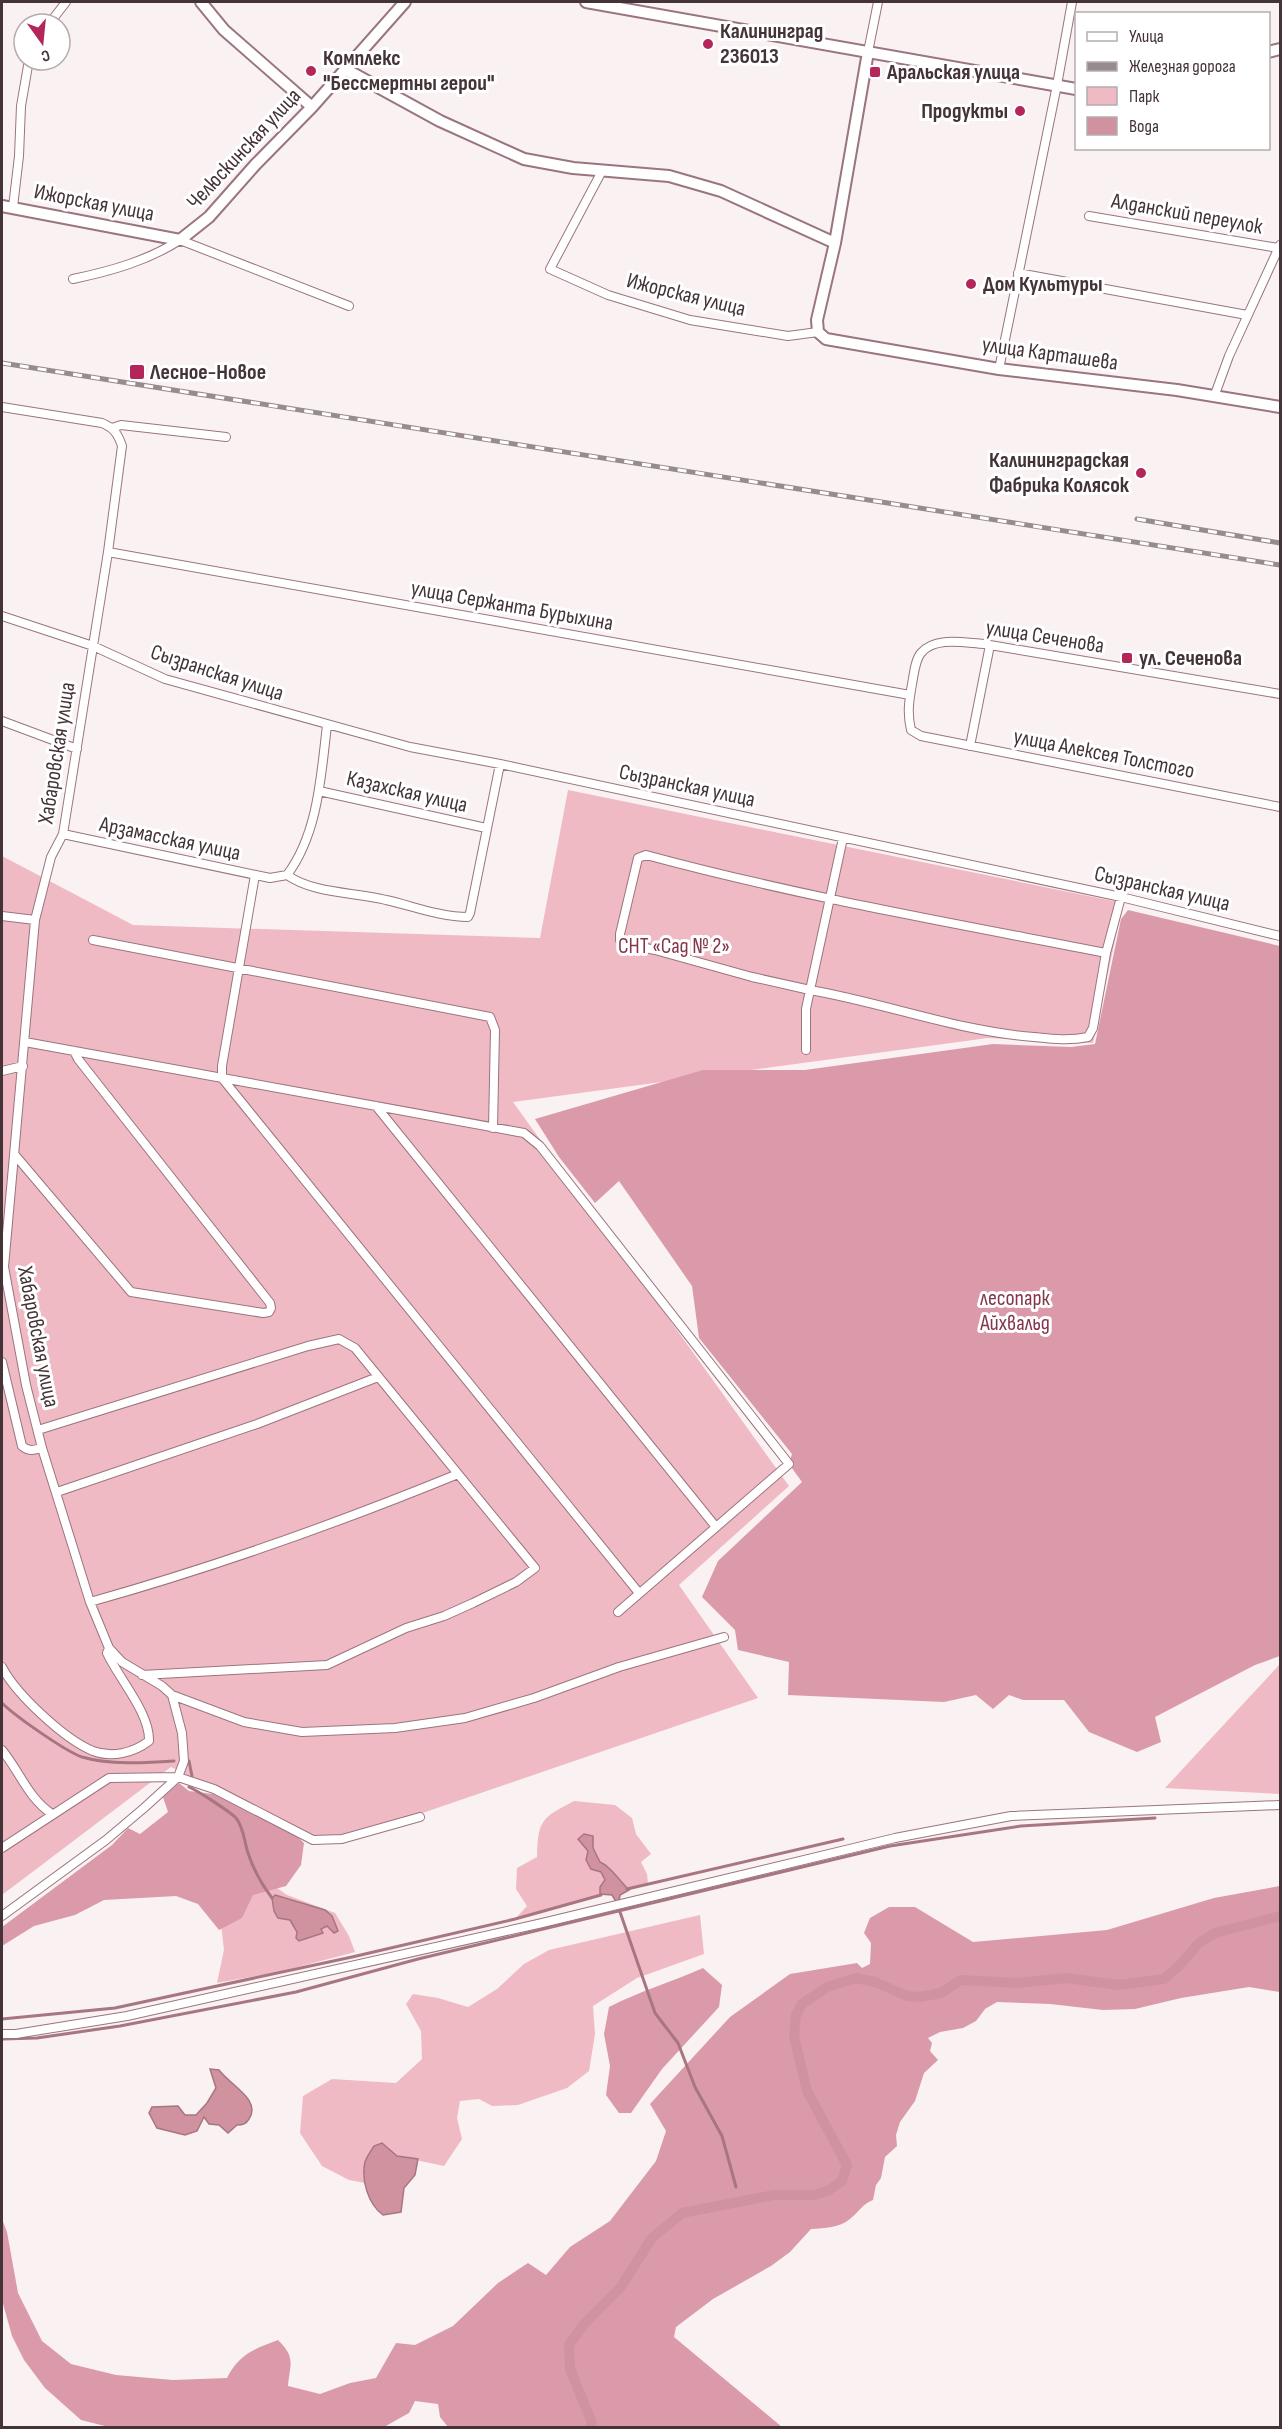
<svg xmlns="http://www.w3.org/2000/svg" width="1282" height="2429" viewBox="0 0 1282 2429" font-family="'Sofia Sans Condensed',sans-serif">
<rect width="100%" height="100%" fill="#f9f1f2"/>
<path fill="#f0bac5" d="M568 790 1123 903 1093 1043 988 1038 513 1102 789 1486 679 1585 758 1698 332 1844 171 1767 2 1895V856L133 925 540 938Z
M1280 1664V1794L1165 1788Z
M574 1801 615 1805 632 1818 636 1834 651 1854 641 1862 647 1874 648 1884 629 1890 621 1895 619 1905 612 1895H601L515 1919 527 1906 516 1889 517 1868 537 1857C538 1819 542 1818 574 1801Z
M267 1881 287 1895 335 1913 349 1936 355 1952 279 1972 217 1983 224 1950 221 1924Z
M700 1915 704 1954 637 1978 593 2006 595 2034 589 2071 567 2088 518 2105 492 2106 479 2099 460 2101 457 2118 462 2139 444 2166 397 2156 382 2143C368 2154 362 2165 365 2183L349 2180 322 2166 300 2133 303 2096 332 2079 396 2083 422 2059 421 2031 406 2004 413 1994 438 1998 468 2007 497 1989 524 1964 549 1950Z"/>
<path fill="#db9aa9" d="M1128 910 1280 946V1656L1255 1665 1155 1717 1161 1742 1137 1752 1089 1732 1064 1700H1023L1009 1695 993 1709 976 1695 944 1702 788 1695 789 1662 738 1650 735 1630 702 1597 718 1561 802 1482 789 1464 792 1454 699 1338 692 1286 619 1181 595 1203 559 1157 535 1119 703 1070H805L993 1044 1071 1047 1095 1044 1121 919Z
M179 1783 189 1791 213 1794 298 1837 304 1843 301 1865 286 1886 253 1895 242 1918 219 1930 198 1904 176 1896 104 1900 75 1915 34 1926 2 1946V1927L112 1845 128 1828 140 1834 168 1812 163 1797Z
M1280 1886V1992L1249 1987 1181 1998 1135 2009 1103 2010 1050 2004 997 2002 985 2009 976 2021 963 2028 940 2032 928 2038 932 2043 930 2051 938 2060 924 2073 915 2101 900 2122 896 2135 897 2146 885 2157 881 2178 876 2185 873 2200C862 2204 859 2212 850 2219 839 2228 825 2228 811 2229L790 2252 771 2266 713 2299 676 2327 674 2337 782 2427H448L440 2417 438 2404 415 2401 409 2413 384 2427H109L81 2420 45 2388 24 2360 12 2336 2 2300V2219L7 2232 18 2293 42 2341 71 2364 116 2375 173 2380 227 2378C239 2354 254 2349 278 2340 296 2358 290 2363 288 2386L320 2394 350 2383 376 2378 396 2343 415 2345 453 2326 498 2283 528 2263 546 2275 570 2247 610 2221 656 2161 666 2131 650 2104 730 2017 790 1974 857 1963 862 1968 870 1964 871 1943 864 1933 870 1918 889 1907H915L973 1942 1107 1930 1214 1898Z
M703 1968 722 1985 719 2007 662 2069 631 2113H619L606 2095 610 2066 604 2034 609 2007C640 1991 672 1982 703 1968Z"/>
<path fill="#d192a0" stroke="#a77680" stroke-width="1.5" d="M584 1834 593 1836V1848L600 1862C612 1867 619 1881 629 1890L620 1895 618 1905 612 1895 600 1894V1887L605 1880 601 1872 591 1869 586 1860 588 1851 578 1839Z
M275 1895 325 1910 332 1916 338 1931 334 1933 327 1926 321 1929 323 1933 299 1941 296 1938 297 1932 290 1920 278 1918 274 1911 272 1898Z
M210 2069 219 2070C230 2085 262 2100 249 2119 246 2124 243 2125 237 2125L228 2133 219 2125 209 2124 204 2117 197 2131 185 2135 157 2128 149 2113 152 2107 178 2106 185 2115H196L207 2103 216 2088Z
M382 2143 397 2156 418 2159 415 2175 404 2188 401 2212 383 2215C368 2204 361 2180 365 2162 367 2156 371 2151 374 2146Z"/>
<g fill="none" stroke-linecap="round" stroke-linejoin="round">
<path stroke="#a77680" stroke-width="3" d="M2 1703C15 1716 65 1751 82 1757 109 1765 146 1763 174 1761
M189 1761 192 1776
M189 1787C198 1791 229 1811 236 1818 244 1828 244 1841 248 1853 253 1868 262 1885 272 1898
M627 1889 843 1839
M620 1912 655 2013 678 2043 695 2087 722 2136 736 2187
M2 2019 115 2008 352 1957 515 1919 601 1895
M2 2039 37 2038 120 2026 296 1992 418 1959 890 1846 1021 1826 1155 1818"/>
<path stroke="#d192a0" stroke-width="10" d="M591 2428 592 2423 570 2369 569 2345 585 2323 620 2288 652 2238 682 2213 774 2195H815L829 2190 842 2181 847 2165 807 2091 794 2036 796 2015 802 2004 827 1987 856 1978 875 1982 907 1996 919 1997 941 1993 961 1980 1018 1983 1066 1978 1119 1985 1164 1979 1179 1966 1199 1943 1215 1933 1280 1916"/>
<g stroke="#9a757d" stroke-width="10">
<path id="street" d="M49 24 66 2
M868 52 878 2
M602 171 550 269 608 295 690 320 788 336 818 332
M13 207 19 156 21 106 29 60
M1089 216 1278 248
M1018 273 1247 315
M73 279C111 271 147 261 180 240L349 306
M999 369 1057 85 1072 2
M1214 397 1229 356 1280 245
M2 407 102 423C114 428 118 434 122 446L108 552 63 834 51 857 35 920 4 1267 26 1385 42 1448 90 1602 109 1648 122 1662 162 1686 172 1695 182 1733 184 1761 178 1777 144 1808 106 1840 2 1916
M112 428 121 425 226 437
M108 552 910 695
M2 616 93 646 165 679 410 747 500 764 1121 897 1280 936
M1280 694 984 644C965 643 935 636 921 653 915 660 914 674 912 684 909 701 907 713 911 730L921 736 1280 807
M2 721 77 749
M970 746 990 645
M319 791 486 828
M63 834 270 878 287 875C318 834 321 776 327 725
M843 838 810 990C885 1003 957 1031 1034 1037 1053 1039 1069 1041 1088 1037L1093 1028 1106 953 1121 897
M255 875 222 1066V1078L639 1593
M287 875C314 894 354 892 386 900 413 906 440 917 468 917L470 913 500 764
M2 916 35 920
M93 940 490 1017 495 1030 493 1128
M25 1042 524 1133 540 1146 789 1464 618 1612
M806 1050V1009L810 990 752 977 655 950 623 943 620 940V934L638 858 646 855C798 896 952 923 1106 953
M2 1071 23 1066
M376 1106 716 1527
M15 1155 131 1292 263 1313 269 1312 271 1308 270 1303 78 1059 74 1051
M2 1362 22 1446C29 1452 34 1450 42 1448
M38 1430 308 1346 339 1339 355 1348 535 1568 516 1582 473 1603 444 1616 406 1628 327 1665 142 1675
M57 1492 257 1424 378 1377
M90 1602C215 1567 338 1523 458 1474
M2 1667C16 1694 64 1739 93 1751 112 1758 133 1753 149 1741 150 1713 119 1679 107 1653L109 1648
M172 1695 244 1722 302 1732 395 1728 465 1718 534 1698 619 1667 724 1637
M2 1750C20 1772 28 1798 52 1814
M2 1848 109 1778 178 1777 214 1789 313 1840 342 1839 420 1817
M2 2034H16L127 2016 538 1924 895 1838 1011 1816 1280 1805"/>
</g>
<g stroke="#9a757d" stroke-width="14">
<path id="secondary" d="M201 2 224 30 312 107
M586 2 1076 89
M868 52 835 243 817 320 818 332 826 339 999 369 1177 390 1280 407
M1268 52 1280 49
M345 69 440 121 524 159 573 168 669 176 721 191 835 243
M2 206 180 240 209 217 255 165 312 107 405 2"/>
</g>
<use href="#street" stroke="#fff" stroke-width="8"/>
<use href="#secondary" stroke="#fff" stroke-width="10"/>
<g stroke="#978b8d" stroke-width="5">
<path id="rail" d="M2 363 1280 565
M1137 519 1280 543"/>
</g>
<use href="#rail" stroke="#fff" stroke-width="3" stroke-dasharray="9" stroke-linecap="butt"/>
</g>
<g fill="#b4265a" stroke="#fff" stroke-width="2">
<circle cx="708" cy="44" r="6"/>
<circle cx="311" cy="71" r="6"/>
<rect x="869" y="66" width="12" height="12" rx="3"/>
<circle cx="1020" cy="111" r="6"/>
<circle cx="971" cy="284" r="6"/>
<rect x="129" y="364" width="16" height="16" rx="3"/>
<circle cx="1141" cy="473" r="6"/>
<rect x="1121" y="652" width="12" height="12" rx="3"/>
</g>
<g text-anchor="middle" dominant-baseline="central" stroke-width="6" stroke-linejoin="round" paint-order="stroke">
<g font-size="22" font-weight="bold" fill="#443337" stroke="#fff" text-anchor="start">
<text x="720" y="31">Калининград<tspan x="720" dy="25">236013</tspan></text>
<text x="323" y="58">Комплекс<tspan x="323" dy="25">"Бессмертны герои"</tspan></text>
<text x="887" y="72">Аральская улица</text>
<text x="1008" y="111" text-anchor="end">Продукты</text>
<text x="983" y="284">Дом Культуры</text>
<text x="150" y="372">Лесное-Новое</text>
<text x="1129" y="460" text-anchor="end">Калининградская<tspan x="1129" dy="25">Фабрика Колясок</tspan></text>
<text x="1139" y="658">ул. Сеченова</text>
</g>
<g font-size="22" fill="#443337" stroke="#fff">
<text transform="translate(244 149) rotate(-47)">Челюскинская улица</text>
<text transform="translate(94 203) rotate(11)">Ижорская улица</text>
<text transform="translate(1187 214) rotate(10)">Алданский переулок</text>
<text transform="translate(686 295) rotate(14)">Ижорская улица</text>
<text transform="translate(1050 354) rotate(8)">улица Карташева</text>
<text transform="translate(512 606) rotate(10)">улица Сержанта Бурыхина</text>
<text transform="translate(1045 637) rotate(9)">улица Сеченова</text>
<text transform="translate(217 673) rotate(18)">Сызранская улица</text>
<text transform="translate(57 753) rotate(-81)">Хабаровская улица</text>
<text transform="translate(1104 754) rotate(11)">улица Алексея Толстого</text>
<text transform="translate(687 786) rotate(12)">Сызранская улица</text>
<text transform="translate(407 792) rotate(13)">Казахская улица</text>
<text transform="translate(170 839) rotate(12)">Арзамасская улица</text>
<text transform="translate(1162 889) rotate(13)">Сызранская улица</text>
<text transform="translate(38 1337) rotate(79)">Хабаровская улица</text>
</g>
<g font-size="22" fill="#84364c" stroke="#fff">
<text x="674" y="946">СНТ «Сад № 2»</text>
<text x="1015" y="1298">лесопарк<tspan x="1015" dy="25">Айхвальд</tspan></text>
</g>
</g>
<rect width="1282" height="2429" fill="none" stroke="#443337" stroke-width="6"/>
<rect x="1075" y="12" width="195" height="138" fill="#ffffff" stroke="#b4adaf" stroke-width="1.5"/>
<rect x="1087" y="32" width="30" height="9" fill="#ffffff" stroke="#b4adaf" stroke-width="1.5"/>
<text x="1129" y="42" font-size="18" fill="#443337">Улица</text>
<rect x="1087" y="62" width="30" height="9" fill="#978b8d" stroke="#b4adaf" stroke-width="1.5"/>
<text x="1129" y="72" font-size="18" fill="#443337">Железная дорога</text>
<rect x="1087" y="87" width="30" height="18" fill="#f0bac5" stroke="#b4adaf" stroke-width="1.5"/>
<text x="1129" y="102" font-size="18" fill="#443337">Парк</text>
<rect x="1087" y="117" width="30" height="18" fill="#d192a0" stroke="#b4adaf" stroke-width="1.5"/>
<text x="1129" y="132" font-size="18" fill="#443337">Вода</text>
<g transform="translate(42 42) rotate(165)"><circle r="28" fill="#ffffff" stroke="#b4adaf" stroke-width="1.5"/>
<path d="M0-4.5L10 22L0 15L-10 22Z" fill="#b4265a"/>
<text y="-9" font-size="16" font-weight="bold" text-anchor="middle" fill="#443337">С</text>
</g>
</svg>
